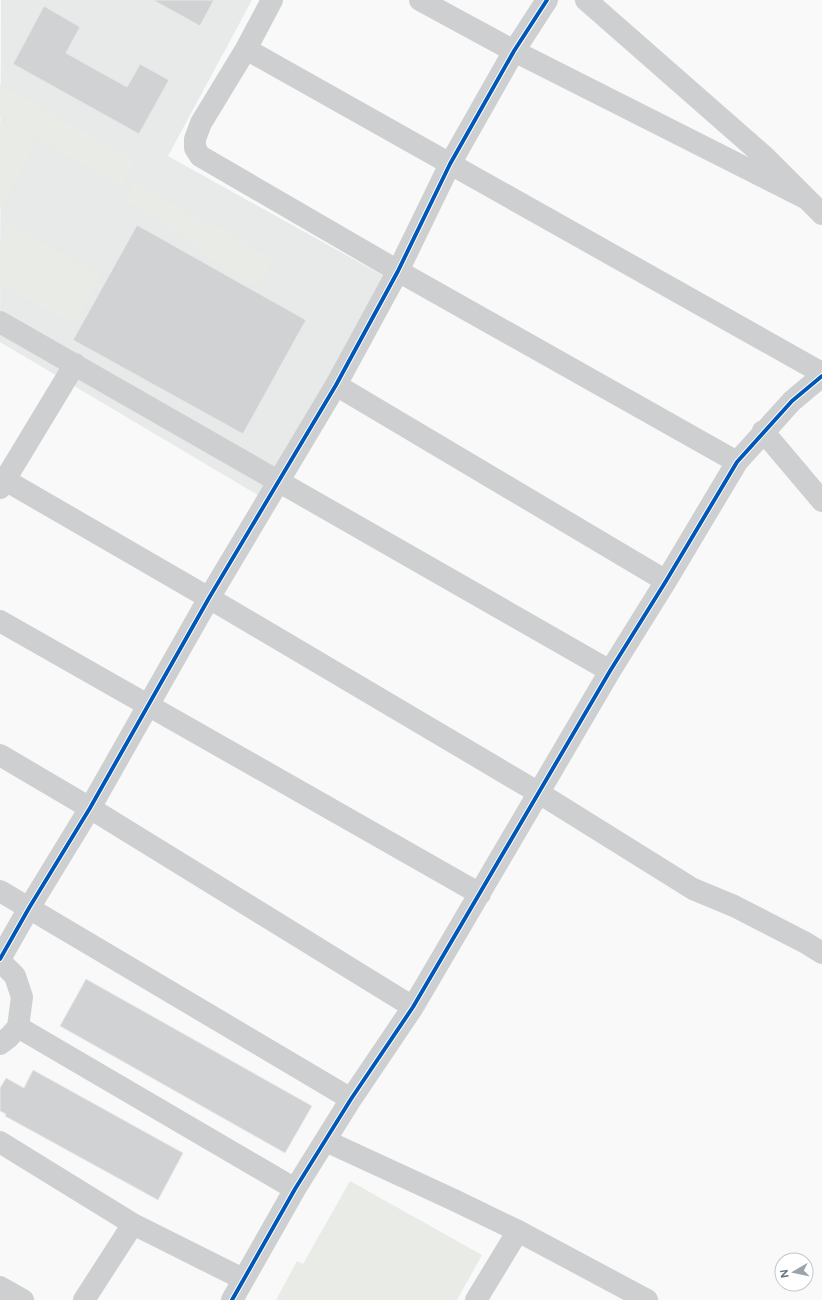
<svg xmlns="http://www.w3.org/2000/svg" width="822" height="1300" viewBox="0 0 822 1300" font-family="Figtree,sans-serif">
<rect width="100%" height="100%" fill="#f9f9f9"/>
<path fill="#e8e9e9" d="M1 0H252L168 156 391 280 266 500 0 342Z"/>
<path fill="#e8ebe6" d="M0 84 135 161 121 186 0 118Z
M0 121 37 142 0 208Z
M135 181 210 227 206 235 214 224 273 260 257 287 197 251 199 246 124 200Z
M9 224 101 275 74 325 0 284V241Z
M350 1181 482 1255 457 1300H276L297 1261 303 1264Z"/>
<path fill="#d0d2d3" stroke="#e8e8e8" d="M153 0H214L200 26Z
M44 6 80 27 66 53 127 87 140 64 169 80 139 134 13 64Z
M137 225 306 320 243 434 73 340Z
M86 979 312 1106 285 1153 60 1026Z
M33 1070 183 1153 158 1200 5 1116 6 1114 0 1111V1088L6 1078 24 1088Z"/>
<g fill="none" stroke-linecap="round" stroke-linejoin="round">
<path stroke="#cecfd0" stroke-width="22" d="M272 0 246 49 201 123 195 139V148L200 156 398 271 737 462
M420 0 514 51 805 198
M586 0 765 157 822 214
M246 49 822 373
M0 322 610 671
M336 385 666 581
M763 431 822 501
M0 477 209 598 539 793 693 889 734 906 806 943 822 953
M0 488 75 364
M0 621 480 894
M0 755 90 808 413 1007
M0 891 351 1099
M0 959 29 908 90 808 209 598 336 385 398 271 450 164 514 51 547 0
M0 961 15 976 22 997 18 1027 9 1037 0 1044
M18 1027 295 1189
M326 1141 454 1200 518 1231 647 1300
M0 1142 133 1224 243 1279
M0 1287 23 1300
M84 1300 133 1224
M232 1300 295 1189 351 1099 413 1007 610 671 666 581 737 462 792 401 822 376
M476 1300 518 1231"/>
<g stroke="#fff" stroke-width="6">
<path id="cycleway" d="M0 959 29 908 90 808 209 598 336 385 398 271 450 164 514 51 547 0
M232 1300 295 1189 351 1099 413 1007 610 671 666 581 737 462 792 401 822 376"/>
</g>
<use href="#cycleway" stroke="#0057b8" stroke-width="4"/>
</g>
<g transform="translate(794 1272) rotate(261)"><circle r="19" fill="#ffffff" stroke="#c1c8cd"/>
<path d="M0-3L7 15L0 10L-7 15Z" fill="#99a4ac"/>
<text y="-6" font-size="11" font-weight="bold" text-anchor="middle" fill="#657683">N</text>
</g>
</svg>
